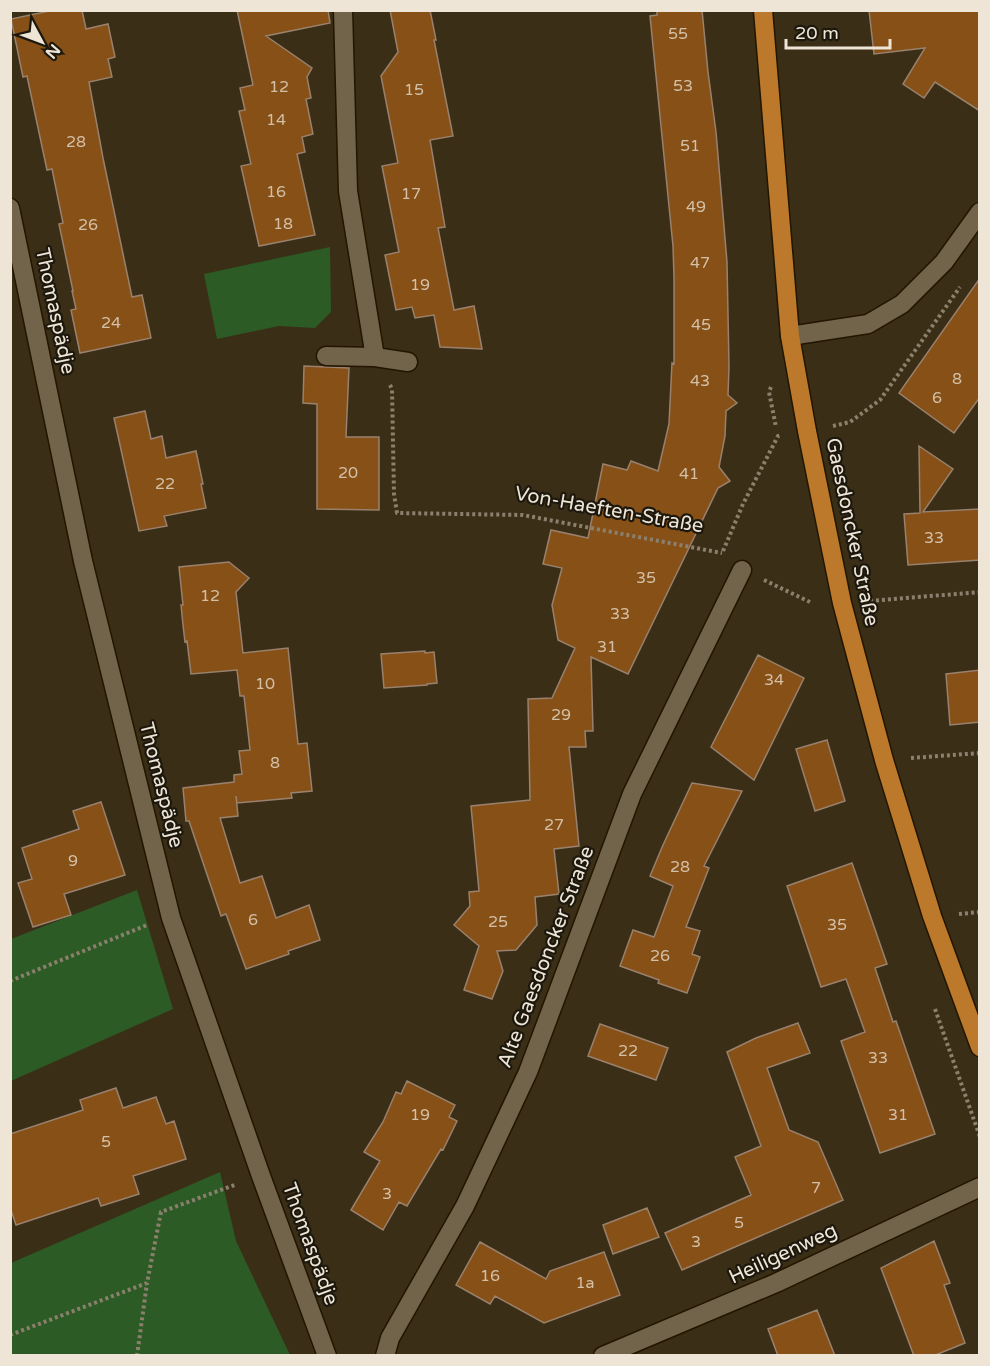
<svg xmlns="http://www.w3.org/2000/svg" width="990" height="1366" viewBox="0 0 990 1366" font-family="'Varela Round',sans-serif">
<rect width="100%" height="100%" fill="#3b2e17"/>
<path fill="#2c5b25" d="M330 247 331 312 315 328 279 326 217 339 204 274Z
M137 890 173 1009 11 1081V939Z
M220 1172 236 1241 290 1355H11V1263Z"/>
<path fill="#865017" stroke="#99816d" stroke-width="1.5" d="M54 10H82L86 29 108 24 115 57 108 59 112 77 89 82 103 158 132 297 142 295 151 338 80 353 71 310 76 309 72 291H73L59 224 63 223 52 169 47 170 27 76 23 77 11 19Z
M237 10H328L330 23 266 36 312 68 307 77 311 98 306 99 313 134 302 137 305 152 297 154 315 235 259 246 241 166 251 164 239 111 245 110 240 88 253 85Z
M390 10H430L436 40H434L453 136 430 140 445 227 438 228 454 310 474 306 482 349 440 347 434 315 415 318 412 307 396 310 385 255 399 252 382 166 398 163 381 76 398 52Z
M657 10H702L708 72 716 132 727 262 729 367 728 395 737 403 726 411 725 436 719 467 730 481 718 488 628 674 591 657 593 731H585L586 747H569L579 846 554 849 559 894 535 897 537 925 516 950 497 951 503 971 492 999 464 990 479 946 454 925 470 906 469 892 479 891 471 806 530 800 528 699 552 698 575 648 558 640 552 605 562 568 543 564 551 530 588 538 603 464 627 470 631 461 658 471 669 424 672 363 674 364V277L673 246 650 16 657 15Z
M869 10H980V111L935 82 924 98 903 84 925 48 874 54Z
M980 278V397L954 433 899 393Z
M304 366 349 368 346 437H379V510L317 509V404L303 403Z
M145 411 151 439 162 436 166 458 196 451 203 484H201L206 508 164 516 167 526 139 531 114 418Z
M919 446 953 469 923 512 980 509V560L908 565 904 514 920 513Z
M229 562 249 578 236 592 243 653 288 648 298 744 307 743 312 791 291 793 292 798 237 803 236 796 238 816 220 818 240 883 262 876 276 918 309 905 320 940 288 951 289 954 246 969 226 914 221 916 189 821H186L183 788 234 782V775L242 774 239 751 250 750 244 696H240L237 670 191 674 187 641 185 642 183 625 181 605H183L179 567Z
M425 651V653L434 652 437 683 427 684V685L384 688 381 654Z
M758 655 804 678 754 780 711 747Z
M980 670V722L950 725 946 674Z
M827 740 845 801 815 811 796 749Z
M692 783 742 791 704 866 709 868 686 927 700 931 692 954 700 957 687 993 658 983 659 980 620 966 633 930 654 937 673 886 650 876 663 845Z
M101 802 125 875 64 894 71 915 33 927 18 883 32 879 22 848 79 829 73 811Z
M852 863 887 964 875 968 893 1022 896 1021 935 1134 880 1153 841 1041 865 1032 846 979 821 987 787 886Z
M798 1023 810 1053 767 1068 789 1130 818 1142 843 1200 682 1270 665 1233 751 1195 735 1157 761 1146 727 1052 756 1038Z
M600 1024 668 1048 656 1080 588 1056Z
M407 1081 455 1105 449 1117 457 1121 443 1150 441 1149 407 1206 399 1202 383 1230 351 1210 380 1161 364 1152 383 1122 396 1092 401 1094Z
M116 1088 123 1108 156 1097 166 1124 174 1121 186 1159 133 1176 139 1194 101 1206 98 1198 16 1225 10 1207V1134L83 1110 80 1100Z
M647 1208 659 1237 613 1254 603 1225Z
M934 1241 950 1283 944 1285 965 1343 933 1356H914L881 1268Z
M480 1242 546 1279 550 1271 604 1252 620 1295 544 1323 495 1296 490 1304 456 1285Z
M817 1310 835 1356H778L768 1329Z"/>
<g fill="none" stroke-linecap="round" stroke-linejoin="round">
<g stroke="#221601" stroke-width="21">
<path id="minor" d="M10 208 83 561 171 918 261 1176 327 1356
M790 336 868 324 902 304 944 262 980 212
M326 356 375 357 348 191 343 10
M375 357 408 362
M385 1356 390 1338 465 1206 528 1072 632 794 742 570
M603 1356 776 1283 980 1187"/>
</g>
<g stroke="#221601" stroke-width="21">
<path id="major" d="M763 10 790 336 807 431 842 603 884 760 932 916 980 1047"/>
</g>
<path stroke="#8b806d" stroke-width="4" stroke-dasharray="3 3" stroke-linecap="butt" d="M390 385 392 389 394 494 397 513 523 515 722 553
M771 387 769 392 776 427
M833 426 850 422 880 400 960 287
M723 551 743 504 778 436 781 435
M764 580 812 603
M870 601 980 592
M911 758 980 753
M959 914 980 912
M10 981 147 925
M935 1009 980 1137
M10 1335 147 1283 161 1212 237 1184
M137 1356 147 1283"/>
<use href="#minor" stroke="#72644b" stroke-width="18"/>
<use href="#major" stroke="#bc792b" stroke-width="18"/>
</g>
<g text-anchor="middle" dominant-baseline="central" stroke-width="4.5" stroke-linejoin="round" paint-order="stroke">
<g font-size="16" fill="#d4c0a7">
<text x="678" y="34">55</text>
<text x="683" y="86">53</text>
<text x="279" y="87">12</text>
<text x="414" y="90">15</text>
<text x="276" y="120">14</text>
<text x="76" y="142">28</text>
<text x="690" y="146">51</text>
<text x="276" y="192">16</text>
<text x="411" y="194">17</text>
<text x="696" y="207">49</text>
<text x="283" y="224">18</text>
<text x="88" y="225">26</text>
<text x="700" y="263">47</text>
<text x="420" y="285">19</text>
<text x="111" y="323">24</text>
<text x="701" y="325">45</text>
<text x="957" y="379">8</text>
<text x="700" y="381">43</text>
<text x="937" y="398">6</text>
<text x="348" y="473">20</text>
<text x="689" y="474">41</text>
<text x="165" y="484">22</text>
<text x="934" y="538">33</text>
<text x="646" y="578">35</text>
<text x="210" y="596">12</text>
<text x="620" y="614">33</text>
<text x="607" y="647">31</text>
<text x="774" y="680">34</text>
<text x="265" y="684">10</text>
<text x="561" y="715">29</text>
<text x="275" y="763">8</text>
<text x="554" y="825">27</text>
<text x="73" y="861">9</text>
<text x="680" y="867">28</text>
<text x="253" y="920">6</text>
<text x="498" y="922">25</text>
<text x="837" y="925">35</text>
<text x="660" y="956">26</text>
<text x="628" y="1051">22</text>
<text x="878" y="1058">33</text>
<text x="420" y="1115">19</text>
<text x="898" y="1115">31</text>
<text x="106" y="1142">5</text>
<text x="816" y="1188">7</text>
<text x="387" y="1194">3</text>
<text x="739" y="1223">5</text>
<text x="696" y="1242">3</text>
<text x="490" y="1276">16</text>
<text x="585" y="1283">1a</text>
</g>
<g font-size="20" fill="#eee5d7" stroke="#1d180d">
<text transform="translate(55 311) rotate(78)">Thomaspädje</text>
<text transform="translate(609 510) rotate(10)">Von-Haeften-Straße</text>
<text transform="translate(852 532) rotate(78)">Gaesdoncker Straße</text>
<text transform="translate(161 785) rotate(76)">Thomaspädje</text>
<text transform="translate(546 957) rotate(-69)">Alte Gaesdoncker Straße</text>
<text transform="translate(310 1244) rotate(70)">Thomaspädje</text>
<text transform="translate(783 1254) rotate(-25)">Heiligenweg</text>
</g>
</g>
<rect width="990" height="1366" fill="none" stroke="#eee5d7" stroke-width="24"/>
<g transform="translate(42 42) rotate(131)" stroke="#1d180d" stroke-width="4.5" paint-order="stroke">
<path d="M0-4.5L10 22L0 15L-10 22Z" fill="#eee5d7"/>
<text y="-9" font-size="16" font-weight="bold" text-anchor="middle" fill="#eee5d7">N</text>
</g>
<path d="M786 39v9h104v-9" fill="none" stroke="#eee5d7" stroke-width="3"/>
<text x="795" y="39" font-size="18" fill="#eee5d7" stroke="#1d180d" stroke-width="4.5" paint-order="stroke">20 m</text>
</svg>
